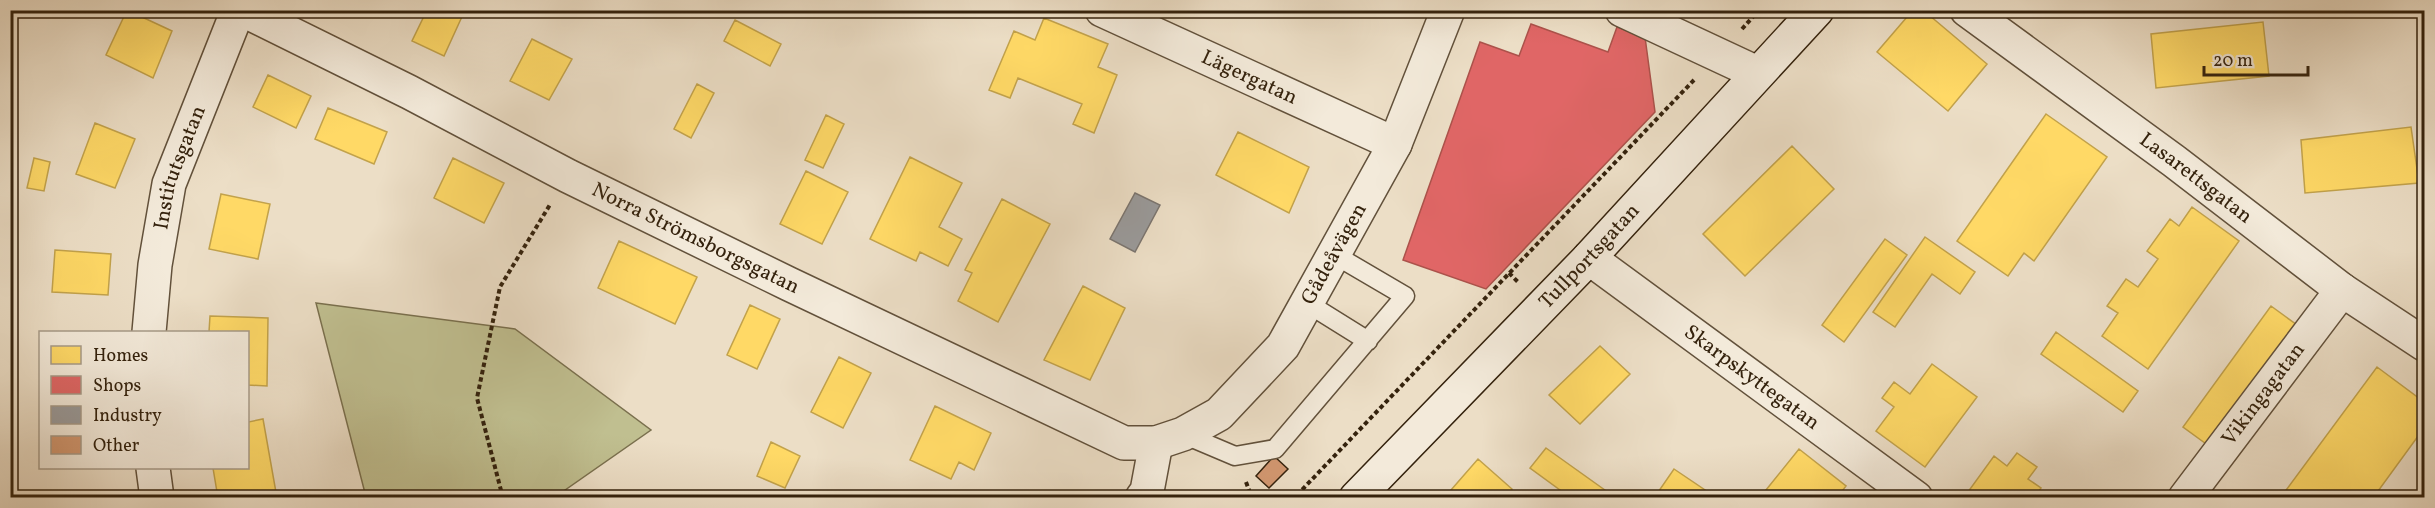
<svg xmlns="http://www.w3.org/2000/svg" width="2435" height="508" viewBox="0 0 2435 508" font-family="Vollkorn,serif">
<rect width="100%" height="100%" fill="#ecdec6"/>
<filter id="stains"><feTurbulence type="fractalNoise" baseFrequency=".00333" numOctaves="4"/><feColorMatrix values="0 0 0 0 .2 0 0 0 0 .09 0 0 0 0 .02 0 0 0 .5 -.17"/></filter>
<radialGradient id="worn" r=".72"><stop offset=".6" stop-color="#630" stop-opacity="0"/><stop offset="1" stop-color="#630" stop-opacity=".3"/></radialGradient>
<path fill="#c0bf90" stroke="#7a704e" stroke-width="1.5" d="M316 303 515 329 651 430 555 497H366Z"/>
<path fill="#ffd966" stroke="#c2a24b" stroke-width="1.5" d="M127 10 172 31 153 78 106 55Z
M427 10H465L444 56 412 41Z
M1913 10H1923L1987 64 1948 111 1877 52Z
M1044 18 1108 44 1098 67 1117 75 1094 133 1073 124 1082 104 1018 78 1010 98 989 90 1014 31 1035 40Z
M735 20 781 44 770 66 724 41Z
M2263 22 2269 76 2156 88 2151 34Z
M532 39 572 59 549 100 510 81Z
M268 75 311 96 296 128 253 107Z
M697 84 714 93 691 138 674 129Z
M328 108 387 132 374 164 315 139Z
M2046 114 2107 157 2034 261 2024 253 2008 276 1957 241Z
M826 115 844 124 823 168 805 160Z
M95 123 135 139 115 188 76 174Z
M2411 127 2419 183 2305 193 2301 140Z
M1238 132 1309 167 1289 213 1216 175Z
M1792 146 1834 189 1745 276 1703 234Z
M910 157 962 183 939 227 962 239 948 266 920 252 916 261 870 239Z
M34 158 50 162 44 191 27 188Z
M453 158 504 183 484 223 434 198Z
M806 171 848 192 822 244 780 224Z
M221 194 270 204 258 259 209 249Z
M1002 199 1050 224 998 322 958 301 972 273 965 270Z
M2192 207 2239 241 2148 369 2102 336 2118 313 2107 306 2126 279 2138 287 2158 259 2147 251 2170 219 2179 226Z
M1925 237 1975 272 1960 294 1932 274 1895 327 1873 312Z
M1885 239 1907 255 1844 342 1822 325Z
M619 241 697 277 675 324 598 288Z
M55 250 111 254 108 295 52 292Z
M1083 286 1125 308 1090 380 1044 360Z
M750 305 780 319 757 369 727 355Z
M2271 306 2297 325 2209 446 2183 427Z
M210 316 268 318 267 386 248 385V332H209Z
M2056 332 2138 391 2123 412 2041 354Z
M1600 346 1630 374 1580 424 1549 395Z
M839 357 871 373 843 428 811 412Z
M1932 364 1977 397 1925 467 1876 431 1894 407 1882 398 1894 382 1910 394Z
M2377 367 2424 402V428L2373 498H2290L2284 493Z
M935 406 991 433 974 470 959 462 951 479 910 460Z
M263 419 277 498H218L213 468H248V422Z
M771 442 800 456 785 488 757 476Z
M1546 448 1616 498H1571L1530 468Z
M1799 449 1846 486 1837 498H1776L1766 490Z
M2017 453 2037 467 2028 479 2041 488 2034 498 1965 496 1994 456 2007 466Z
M1478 459 1512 489 1505 498H1444Z
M1674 469 1708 492 1704 498H1654Z"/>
<path fill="#e06666" stroke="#ac524b" stroke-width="1.5" d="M1531 24 1608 52 1617 27 1645 37 1655 112 1486 289 1403 260 1480 42 1519 56Z"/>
<path fill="#999" stroke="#7b756f" stroke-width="1.5" d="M1135 193 1160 205 1135 252 1110 239Z"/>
<path fill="#d29770" stroke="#34220d" stroke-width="1.5" d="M1274 456 1288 469 1269 488 1256 476Z"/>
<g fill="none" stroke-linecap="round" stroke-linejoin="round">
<g stroke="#62513b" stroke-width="21">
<path id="lane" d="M1307 303 1368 341
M1183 434 1235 456 1275 449 1405 296 1335 255"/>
</g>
<g stroke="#62513b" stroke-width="36">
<g id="street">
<path id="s1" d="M243 10 409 92 568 176 789 284 1124 443H1156L1183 434 1219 414 1283 346 1395 144 1448 10"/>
<path id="s2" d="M1102 10 1395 144"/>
<path d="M1622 10 1757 73"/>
<path id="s3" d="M1967 10 2174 161 2342 290 2424 344"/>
<path id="s4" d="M1589 258 1916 498"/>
<path id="s5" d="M149 332 155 265 169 184 238 10"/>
<path d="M153 468 157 498"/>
<path d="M1142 498 1147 491 1156 443"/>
<path id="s6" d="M2185 498 2342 290"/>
</g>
</g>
<g stroke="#34220d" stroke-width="36">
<g id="secondary">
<path id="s7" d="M1356 498 1589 258 1817 10"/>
</g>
</g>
<path stroke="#34220d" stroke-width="4" stroke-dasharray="4.5 3" stroke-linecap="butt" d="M1742 29 1759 10
M1509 273 1519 283
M1246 482 1252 498
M503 498 477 398 500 287 551 203
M1290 498 1298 494 1694 80"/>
<use href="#lane" stroke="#f3eada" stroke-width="18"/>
<use href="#street" stroke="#f3eada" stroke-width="33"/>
<use href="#secondary" stroke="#f3eada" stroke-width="33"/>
</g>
<g text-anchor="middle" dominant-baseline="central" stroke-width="6" stroke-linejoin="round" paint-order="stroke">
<g font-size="21" fill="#34220d" stroke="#f3eada">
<text stroke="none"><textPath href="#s2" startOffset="162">Lägergatan</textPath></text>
<text stroke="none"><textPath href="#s5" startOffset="168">Institutsgatan</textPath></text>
<text stroke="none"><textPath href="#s3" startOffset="284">Lasarettsgatan</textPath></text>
<text stroke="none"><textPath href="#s1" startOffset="507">Norra Strömsborgsgatan</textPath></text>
<text stroke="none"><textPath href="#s1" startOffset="1282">Gådeåvägen</textPath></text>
<text stroke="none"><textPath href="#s7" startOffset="336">Tullportsgatan</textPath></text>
<text stroke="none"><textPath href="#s4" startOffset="202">Skarpskyttegatan</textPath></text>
<text stroke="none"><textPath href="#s6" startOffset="130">Vikingagatan</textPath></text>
</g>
</g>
<rect width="2435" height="508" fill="none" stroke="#ecdec6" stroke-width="36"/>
<rect x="12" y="12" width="2411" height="484" fill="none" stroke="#34220d" stroke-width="3"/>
<rect x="18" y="18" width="2399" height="472" fill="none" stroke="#34220d" stroke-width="1.5"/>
<rect x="39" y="331" width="210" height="138" fill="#f3eada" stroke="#a79a88" stroke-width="1.5"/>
<rect x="51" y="346" width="30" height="18" fill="#ffd966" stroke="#a79a88" stroke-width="1.5"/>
<text x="93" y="361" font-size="18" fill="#34220d">Homes</text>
<rect x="51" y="376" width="30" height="18" fill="#e06666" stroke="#a79a88" stroke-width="1.5"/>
<text x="93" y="391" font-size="18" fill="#34220d">Shops</text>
<rect x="51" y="406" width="30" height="18" fill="#999999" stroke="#a79a88" stroke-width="1.5"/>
<text x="93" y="421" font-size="18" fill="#34220d">Industry</text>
<rect x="51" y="436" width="30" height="18" fill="#d29770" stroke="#a79a88" stroke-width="1.5"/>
<text x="93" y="451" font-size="18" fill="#34220d">Other</text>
<path d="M2204 66v9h104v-9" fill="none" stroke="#34220d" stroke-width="3"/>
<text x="2213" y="66" font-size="18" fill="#34220d" stroke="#f3eada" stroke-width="4.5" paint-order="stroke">20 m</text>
<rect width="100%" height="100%" filter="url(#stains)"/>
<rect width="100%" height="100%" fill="url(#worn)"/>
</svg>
